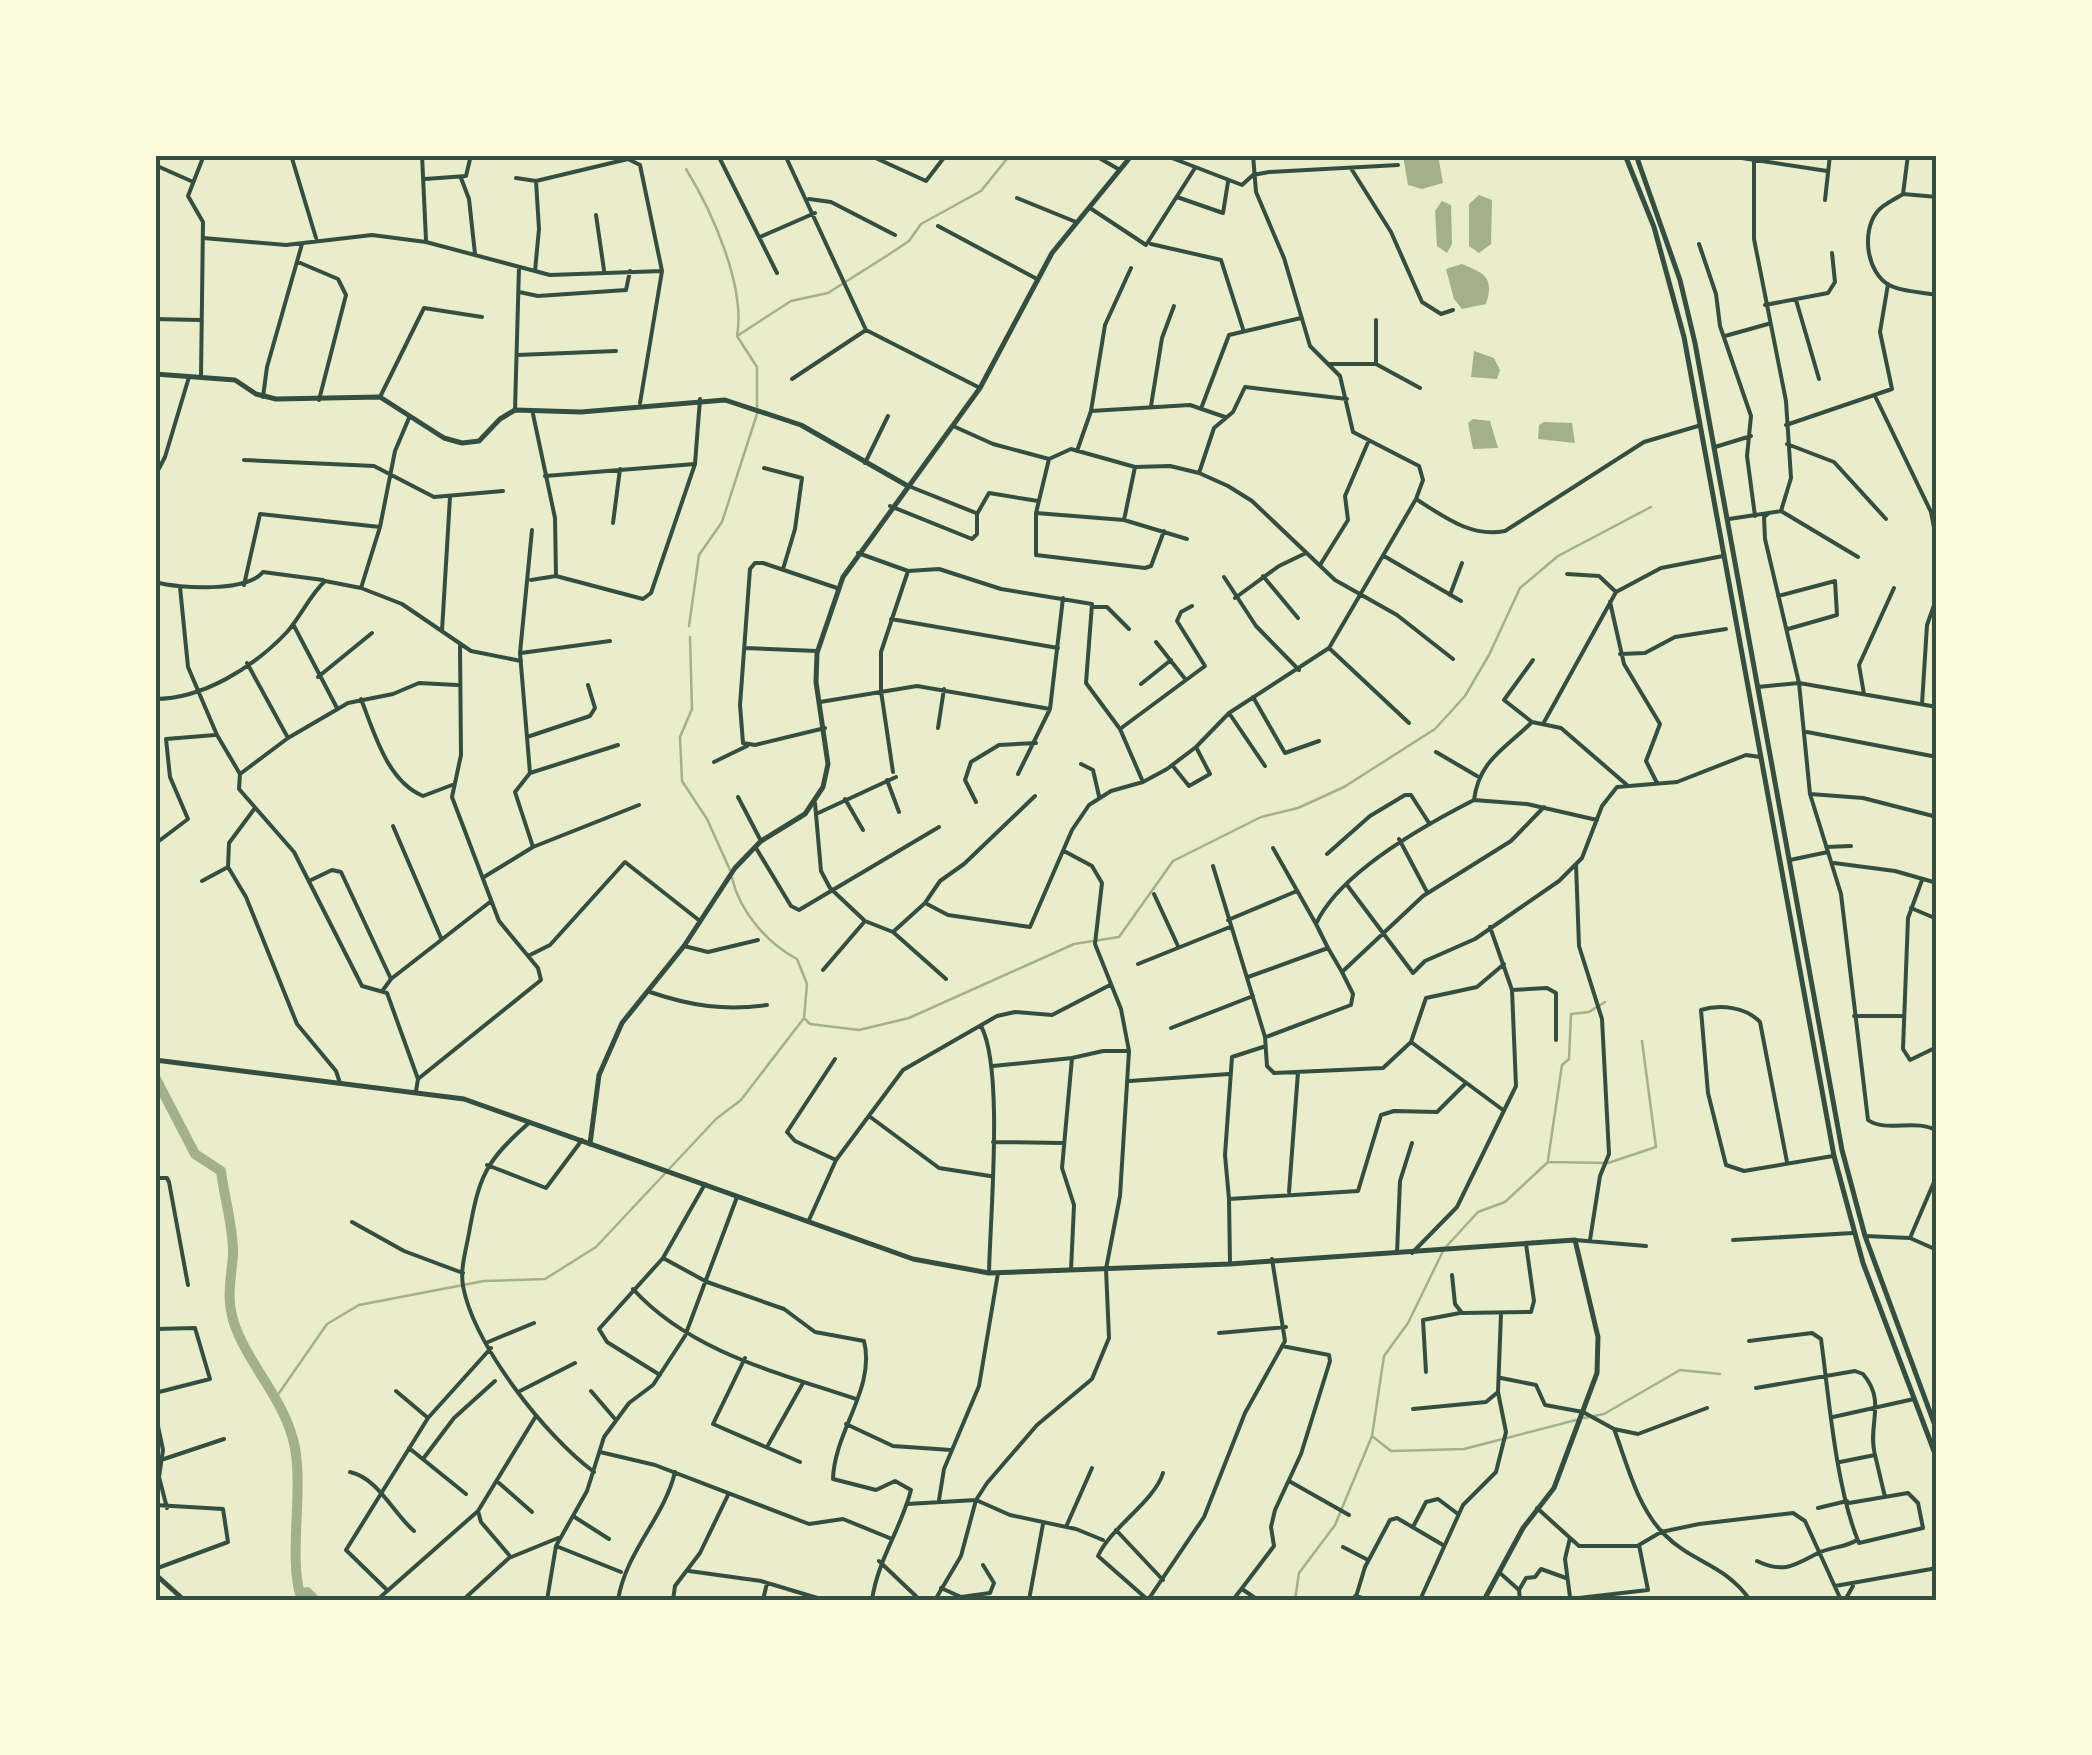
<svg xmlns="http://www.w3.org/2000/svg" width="2092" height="1755" viewBox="0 0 2092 1755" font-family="'Source Serif 4',serif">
<rect width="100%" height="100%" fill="#e9edc9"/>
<path fill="#a3b18a" d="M1403 155H1438L1443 183 1422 189 1408 185Z
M1479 195 1492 200 1491 244 1479 253 1469 246V204Z
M1442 201 1451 205 1452 244 1447 253 1437 246 1435 211Z
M1462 264C1483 273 1495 276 1486 304L1462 309 1454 299 1446 269Z
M1474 351 1494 358 1500 370 1497 379 1471 377Z
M1473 419 1490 421 1498 448 1473 449 1468 423Z
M1544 422 1572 423 1575 443 1538 439 1539 425Z"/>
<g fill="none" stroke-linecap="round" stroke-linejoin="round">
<path stroke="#a3b18a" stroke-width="2.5" d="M686 169C712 211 746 287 737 336L757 367V414L722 522 699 555 689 626
M737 336 791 301 828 293 888 255 909 241 921 224 981 191 1010 155
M690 637 692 709 680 737 682 781 707 819 730 870
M805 1019 810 1024 859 1030 909 1018 1074 944 1119 937 1173 861 1261 817 1298 808 1344 787 1435 729 1465 696 1489 655 1520 588 1558 556 1651 507
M1548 1160 1562 1065 1569 1059 1571 1014 1589 1012 1605 1002
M277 1396 327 1324 359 1305 484 1281 545 1279 596 1247 716 1119 741 1100 804 1018 807 984 797 959C767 943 740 912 732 878
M1584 1418 1604 1414 1680 1370 1720 1374
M1372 1436 1384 1356 1408 1323 1444 1249 1478 1212 1505 1202 1548 1162 1608 1163 1656 1147 1642 1041
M1295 1600 1299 1573 1335 1525 1372 1436 1391 1451 1464 1449 1576 1420"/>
<path stroke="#a3b18a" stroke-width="10" d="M155 1077 195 1154 221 1171C224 1197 234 1229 233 1255 231 1280 226 1298 234 1323 249 1367 286 1400 295 1448 303 1493 289 1555 300 1594L307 1592 315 1600"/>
<path stroke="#344e41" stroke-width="4" d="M291 155 316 238
M422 155 426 240
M718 155 777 273
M785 155 866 330 980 388
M869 155 926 181 946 155
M1094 155 1120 170
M1164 155 1242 185 1253 175 1269 172 1398 165
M1722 155 1827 171
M1908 155 1903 194C1894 200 1883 204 1877 212 1861 232 1867 273 1889 285 1902 292 1923 292 1937 295
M155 165 191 181
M1352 170 1391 232 1422 302 1441 314 1453 310
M461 178 469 199 475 254
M516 178 536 181 628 159 640 165 662 271 640 403
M425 179 466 176 471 155
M1903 194 1937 197
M1177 197 1223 213 1228 182
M1017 198 1076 222
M809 199 831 202 895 235
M1825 200 1830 155
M1090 208 1146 245 1195 168
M596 215 604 270
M938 226 1037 279
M760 237 815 213
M203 238 286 245 372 235 426 242 550 275 662 271
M1151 244 1221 260 1243 329
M1699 244 1716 294 1720 326 1751 416 1747 456 1755 516
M298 262 338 279 346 295 319 400
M535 271 539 229 536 181
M519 292 538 296 626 290 630 271
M1796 300 1819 379
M1765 305 1828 293 1835 282 1832 253
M155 319 200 320
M1725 336 1768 324
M517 355 616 351
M1330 364H1376L1420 388
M1376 364V320
M201 377 203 222 188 196 204 155
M792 379 866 330
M263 397 267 367 302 244
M380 397 424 308 482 317
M1876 398 1931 512 1937 543
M1151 406 1162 338 1174 306
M1202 406 1229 335 1301 318
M515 410 519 267
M1091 411 1105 325 1131 268
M533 414 555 518 556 576 643 599 651 593 695 464 700 399
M1786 425 1892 389 1880 332 1888 284
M953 426 993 444 1049 459
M1787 444 1834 462 1886 519
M1715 447 1751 436
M1077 451 1091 411 1190 405 1225 417
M244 460 374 466 434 497 503 491
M865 463 888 416
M764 468 802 478 795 529 783 569
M1199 473 1214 428 1233 412 1245 387 1347 399
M155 476 165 457 189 377
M545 476 695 464
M911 487 976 513
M1416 499C1443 516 1471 538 1505 531L1644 442 1698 426
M890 506 972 539 977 534V514L989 493 1038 501
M1781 511 1858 557
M1036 513 1124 520 1187 539
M1768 514 1764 517 1765 539 1799 683 1810 794 1841 894 1868 1120C1886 1133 1917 1118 1937 1131
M1729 519 1781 511 1791 478 1786 401 1754 239V155
M1124 520 1135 467
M613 523 620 469
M532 530 520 653 530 773 515 792 533 847
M1164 531 1151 566 1145 568 1036 555V513L1049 459 1071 449 1135 467 1170 466 1199 473 1228 486 1252 501 1335 580 1397 615 1453 659
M858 553 908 571 881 652V691L893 772
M1384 556 1461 601
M1320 565 1348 520 1345 496 1369 440
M908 571 939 569 1001 589 1092 604 1086 683 1120 729 1143 782
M1567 574 1599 576 1616 592
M1263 576 1298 618
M1224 577 1256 626 1299 670
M531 580 556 576
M155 582C180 589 247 592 263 572L323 580
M244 585 260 514 380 527
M180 587 188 667 217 735 240 774 239 789 294 852 362 986 387 993 418 1079 416 1091
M361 588 402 604 471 651 521 661
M1450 595 1462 563
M1778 596 1835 581 1837 615 1788 629
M1235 598 1279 566 1306 553
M1610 602 1624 664 1660 724 1646 761 1657 783
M1092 607H1107L1129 629
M891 619 1058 648
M293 624 337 708
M442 631 450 497
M1156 642 1186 680
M745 648 817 651
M1329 648 1409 723
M521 653 610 641
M1620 654 1645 653 1675 637 1726 629
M247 663 288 738
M318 677 372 633
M1141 684 1171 660
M1758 687 1799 683 1937 707
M1864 694 1859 665 1894 588
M1253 697 1285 753 1319 741
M155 699C203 699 254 667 287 632 301 616 310 595 325 581L361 588 380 527 395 451 409 418
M361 699C374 732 387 781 423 796L452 785
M820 702 917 686 1050 709
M1922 704 1927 625 1937 597
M1229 713 1265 766
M1532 722 1504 700 1533 660
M1543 724 1616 592 1661 568 1723 556
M825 728 755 745 743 743 740 705 750 569 755 563H763L837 588
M938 728 944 689
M1120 729 1205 666 1177 621 1181 612 1192 606
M1807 732 1937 757
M527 737 590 716 595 708 588 685
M1436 752 1477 776
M714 762 747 746
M1081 764 1093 770 1099 796
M1172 765 1189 786 1210 774 1196 747
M530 773 618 745
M240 774 288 738 348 703 393 694 419 683 457 685
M1018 774 1050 709 1063 598
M887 780 899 812
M1810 794 1863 798 1937 817
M738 797 761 841
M845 799 863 830
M1474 800 1527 804 1597 820
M976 802 965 780 971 762 999 745 1036 743
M815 803 821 871 830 888 865 921 893 932 946 979
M255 808 229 843 228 867 246 897 297 1024 336 1071 340 1083
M816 814 896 777
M393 826 441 938
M1399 839 1427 892
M155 844 188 819 170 777 166 739 215 735
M1826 847 1851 846
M756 848 791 906 799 910 939 827
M1273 848 1316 924
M1327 854 1370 816 1405 795H1411L1429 823
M1790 860 1828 852
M1834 863 1895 871 1937 883
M1576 864 1579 946 1602 1019 1609 1154 1600 1176 1590 1240
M1213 866 1265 1037 1267 1066 1274 1073 1383 1068 1411 1042 1426 998 1477 987 1504 964
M484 877 533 847 639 805
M1922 880 1908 918 1903 1049 1910 1060 1937 1047
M202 881 228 867
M309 881 332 870 341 872 391 979
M1347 885 1413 973 1425 961 1475 939 1559 881 1582 858 1602 806 1617 787 1677 782 1746 755 1760 757
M1154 894 1178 946
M925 903 948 915 1030 927 1072 830 1089 805 1111 791 1143 782 1167 769 1196 747 1229 713 1329 648 1416 499 1423 480 1419 466 1353 432 1340 376 1310 346 1284 258 1256 192 1253 155
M1911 908 1937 919
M1228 920 1297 891
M893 932 925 903 940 881 964 864 1035 796
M684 946 708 952 758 940
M1328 948 1342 972
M528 956 550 945 625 862 700 921
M1138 964 1230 927
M823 970 865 921
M1248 977 1328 948 1316 924C1339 873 1425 825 1474 800 1479 760 1505 749 1532 722L1561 728 1627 785
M383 990 391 979 490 902
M1512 990 1547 988 1556 993V1040
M650 992C691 1006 725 1011 767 1005
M1854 1016H1904
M981 1026C1004 1068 990 1218 989 1273
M1171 1028 1253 996
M1266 1037 1351 1005 1353 994 1342 972 1423 896 1511 841 1544 807
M1411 1042 1503 1110
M835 1059 787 1132 795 1141 836 1160
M993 1066 1072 1058
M418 1079 541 980 538 968 499 921 452 797 461 755 460 646
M1130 1081 1229 1074
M869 1116 939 1168 990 1176
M529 1123C485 1161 479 1177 469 1233 466 1250 460 1269 463 1286 474 1345 546 1437 594 1472
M993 1142 1063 1143
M1787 1162 1760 1022C1746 1007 1720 1004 1701 1010L1708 1093 1726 1165 1744 1171 1833 1156
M487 1165 546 1188 582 1140
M155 1178H167L169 1182 188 1285
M1289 1192 1298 1072
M1229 1199 1225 1155 1232 1057 1263 1047
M809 1220 836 1160 903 1070 997 1016 1015 1012 1052 1015 1110 985
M352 1222 404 1251 463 1273
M1865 1236 1910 1238 1937 1250
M1910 1238 1937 1175
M1575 1240 1646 1246
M1733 1240 1853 1233
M1397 1253 1400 1181 1412 1143
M1412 1253 1457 1207 1516 1086 1512 990 1490 927
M663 1258 707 1282 784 1309 815 1332 864 1341C876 1388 834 1432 833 1479L876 1490 895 1481 911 1490C901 1529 878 1559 872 1600
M1230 1264 1229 1199 1358 1191 1381 1115 1394 1111 1437 1112 1466 1083
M1071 1270 1074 1205 1062 1168 1072 1058 1103 1051H1129
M1452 1275 1455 1304 1462 1313 1531 1312 1534 1301 1526 1244
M633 1289C690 1352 779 1373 856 1399
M155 1329 195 1328 210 1379 155 1393
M1219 1333 1286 1327
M1749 1341 1812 1333 1821 1339C1829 1398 1836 1489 1859 1543L1923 1528 1918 1503 1908 1493 1849 1503
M488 1342 534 1323
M745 1358 713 1424 800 1462
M1426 1372 1423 1320 1460 1313
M660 1375 607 1342 599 1329 663 1258 705 1184
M1501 1378 1536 1385 1545 1405 1583 1412 1614 1429 1638 1434 1707 1408
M1756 1388 1855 1371 1863 1374C1887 1402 1867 1425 1875 1455L1840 1462
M396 1391 428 1418
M520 1391 575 1363
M591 1391 615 1419
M1413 1409 1486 1402 1498 1392
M155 1412 163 1450 159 1477 167 1508
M1833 1417 1914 1399
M846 1424 893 1446 951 1450
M1614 1429C1627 1463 1637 1507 1664 1534 1692 1563 1725 1564 1750 1600
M767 1447 803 1383
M409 1448 466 1494
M600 1452 655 1465 809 1524 843 1519 892 1539
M1875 1455 1885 1497
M423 1459 454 1418 495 1381
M155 1462 224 1439
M350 1472C378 1478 393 1513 414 1531
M1163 1473C1154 1502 1111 1527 1098 1556L1148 1600 1204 1517 1245 1413 1285 1341 1272 1259
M1289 1481 1349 1515
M499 1483 532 1512
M939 1500 944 1469 979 1386 998 1273
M907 1504 976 1500 1010 1515 1076 1529 1103 1540
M155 1505 223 1509 228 1542 155 1569
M1537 1508 1579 1546H1637
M1818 1508 1847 1501
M478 1511 481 1522 509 1555
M573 1516 609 1539
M1414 1525 1426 1502 1438 1499 1458 1514
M1066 1527 1092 1468
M1116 1530 1163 1580
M556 1546 621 1572
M1343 1547 1368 1560
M879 1561 920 1600
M1757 1561C1784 1574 1795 1565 1818 1553 1831 1547 1847 1547 1857 1540
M689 1571 761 1581 824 1600
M1500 1573 1519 1590 1520 1600
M1835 1586 1937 1568
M941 1588 961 1597 990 1593 994 1583 983 1565
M1242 1589 1258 1600
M387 1590 346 1550 428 1418 491 1348
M1519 1590 1526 1578 1535 1577 1541 1569 1566 1578
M1355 1596 1370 1600
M1570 1597 1565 1559 1570 1538
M1570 1599 1648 1590 1639 1545 1661 1532 1699 1524 1793 1513 1805 1521 1841 1600
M377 1600 478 1511 536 1416
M463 1600 509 1558 558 1538
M547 1600 556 1546 587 1491 604 1437 629 1403 653 1385 685 1336 737 1197
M618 1600C626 1551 664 1518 675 1472
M673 1600 675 1586 700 1553 728 1495
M763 1600 767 1583
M935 1600 961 1556 976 1500 987 1483 1037 1425 1092 1379 1109 1338 1106 1269 1120 1196 1129 1051 1121 1009 1095 944 1102 883 1092 866 1064 851
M1029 1600 1043 1524
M1233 1600 1274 1546 1271 1527 1275 1510 1301 1454 1330 1361 1329 1355 1282 1346
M1355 1600 1365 1567 1390 1520 1397 1518 1443 1545
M1420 1600 1463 1505 1496 1472 1506 1432 1498 1392 1501 1314
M1845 1600 1853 1586"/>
<path stroke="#344e41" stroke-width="5" d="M155 374 235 380 256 394 276 399 380 397 444 438 462 443 479 441 500 419 515 410 581 412 725 400 801 425 906 485
M590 1144 599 1075 622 1023 684 946 735 868 761 841 805 814 823 787 828 764 816 682 817 653 843 577 980 388 1052 253 1132 155
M155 1574 184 1600"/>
<path stroke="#344e41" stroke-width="5" d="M1625 155 1654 227 1684 337 1834 1156 1863 1263 1937 1459
M1636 155 1680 280 1695 343 1842 1150 1865 1236 1937 1431
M155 1060 464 1099 913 1259 989 1273 1230 1264 1575 1240 1598 1337 1597 1373 1554 1488 1523 1528 1484 1600"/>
</g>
<rect width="2092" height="1755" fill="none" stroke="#fefae0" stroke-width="315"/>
<rect x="158" y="158" width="1776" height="1440" fill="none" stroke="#344e41" stroke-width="4"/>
</svg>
